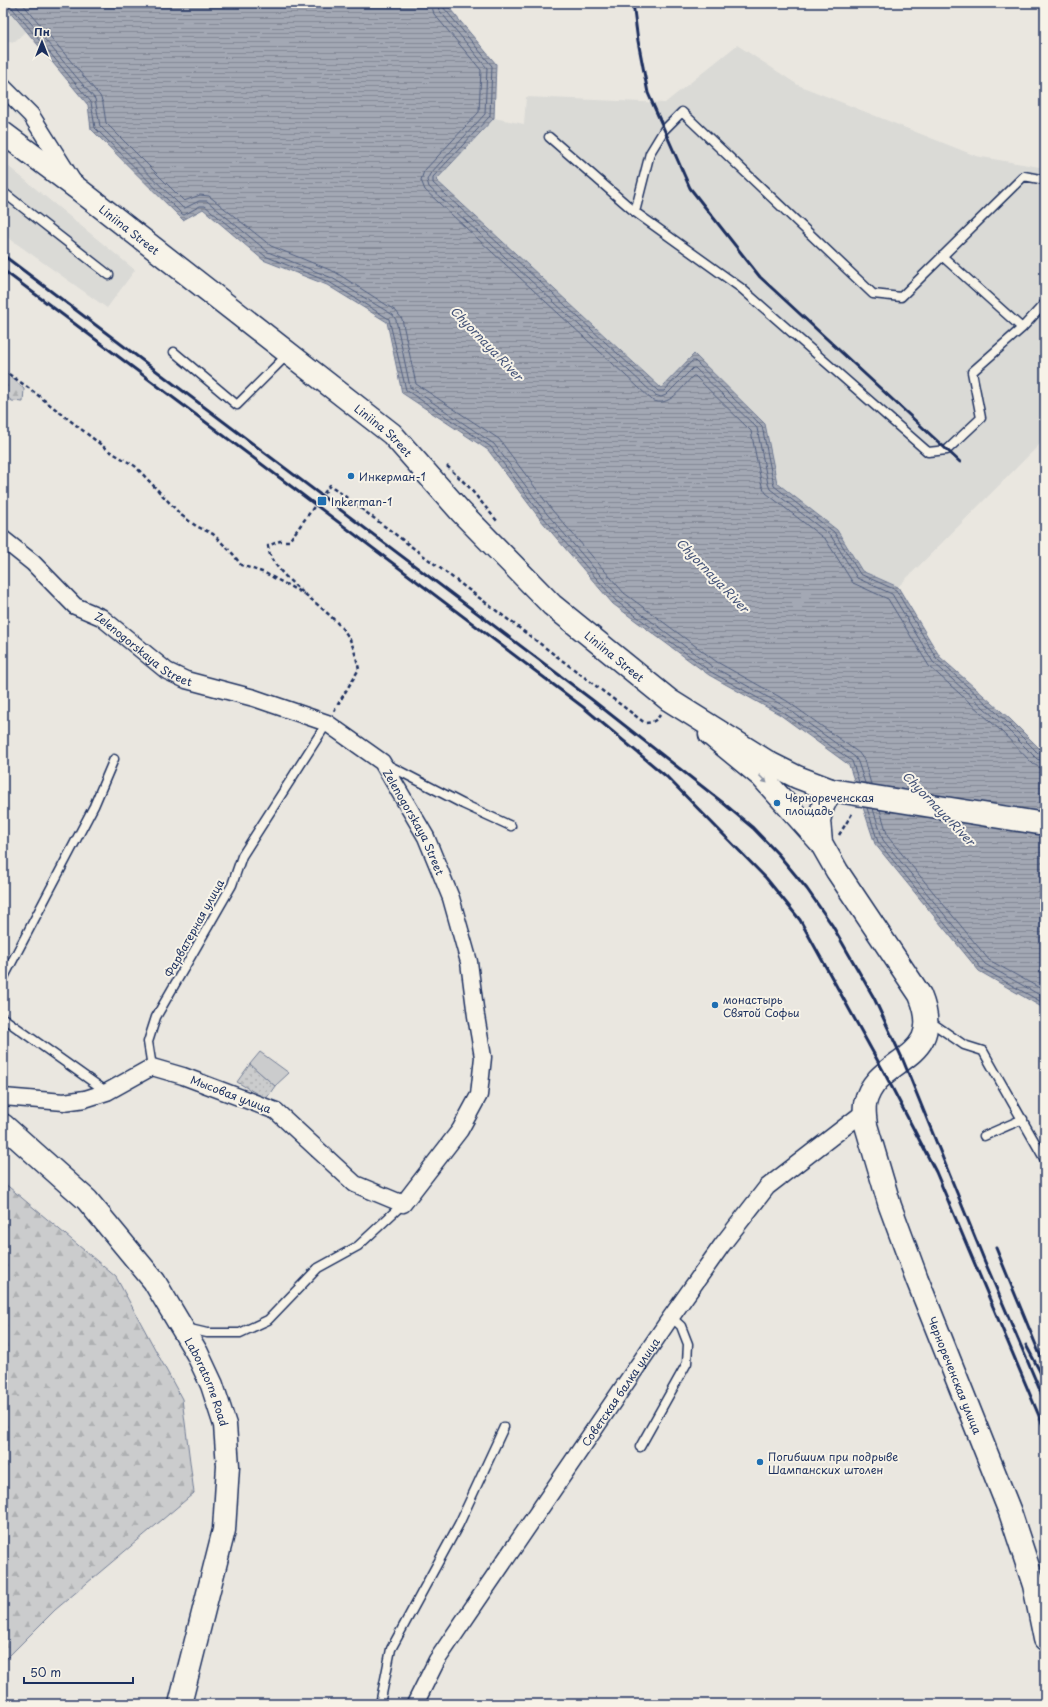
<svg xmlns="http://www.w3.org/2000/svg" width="1048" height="1707" viewBox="0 0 1048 1707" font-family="'Playpen Sans',sans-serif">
<defs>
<pattern id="forest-firs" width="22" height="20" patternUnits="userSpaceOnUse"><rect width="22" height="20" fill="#cbcccd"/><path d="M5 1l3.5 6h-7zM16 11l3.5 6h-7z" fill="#aeb0b2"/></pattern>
<pattern id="park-dots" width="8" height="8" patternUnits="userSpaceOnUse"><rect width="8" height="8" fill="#cbcccd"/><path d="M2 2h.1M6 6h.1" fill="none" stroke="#aeb0b2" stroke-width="1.8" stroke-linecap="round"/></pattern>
<pattern id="water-rules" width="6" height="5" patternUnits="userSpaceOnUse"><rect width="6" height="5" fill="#a3a8b4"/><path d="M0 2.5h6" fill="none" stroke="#848996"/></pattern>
</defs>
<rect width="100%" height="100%" fill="#eae7e0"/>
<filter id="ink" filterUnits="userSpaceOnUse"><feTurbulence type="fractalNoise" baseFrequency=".025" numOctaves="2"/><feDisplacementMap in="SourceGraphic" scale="8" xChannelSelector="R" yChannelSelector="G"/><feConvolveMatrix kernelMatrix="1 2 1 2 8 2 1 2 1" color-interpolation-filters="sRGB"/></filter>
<g filter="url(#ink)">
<path fill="#dadad6" d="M3 4 26 31 14 42 3 40Z
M737 45 798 85 976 156 1045 168V439L898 587 862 571 837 530 777 483 765 424 693 354 661 388 436 180 494 118 524 124 526 97 665 103Z
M3 162 135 270 107 308 3 234Z"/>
<path fill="url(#forest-firs)" stroke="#737e96" d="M3 370 24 389 23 402 12 401 3 394Z
M3 1182 116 1277 182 1399 194 1493 55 1610 3 1662Z"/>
<path fill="url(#park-dots)" stroke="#737e96" d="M250 1064 275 1086 266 1099 237 1082Z"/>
<path fill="#cbcccd" stroke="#737e96" d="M260 1052 289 1073 275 1086 250 1064Z"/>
<path fill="url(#water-rules)" stroke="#6d7892" d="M3 3H445L496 64 494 118 436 180 661 388 694 354 765 424 777 483 837 530 862 571 898 587 940 657 1010 719 1045 754V1009L979 971 875 844 849 765 779 714 709 675 613 604 540 519 488 450 402 393 387 322 327 285 263 260 203 209 183 220 91 129 88 105Z"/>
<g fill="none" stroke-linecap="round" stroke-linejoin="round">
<path stroke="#515f80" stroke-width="1" d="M8 3 91 102 95 128 182 214 184 215 200 206H205L265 256 329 282 389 319 406 390 491 447 543 517 616 601 711 672 781 711 852 761 859 782
M14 3 95 99 100 126 183 208H185L199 201H207L268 252 332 278 393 315 396 320 410 387 494 444 547 514 620 598 713 667 784 706 855 757 858 762 865 783
M22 3 100 96 103 103 106 123 184 201 200 195 209 196 271 246 335 272 396 311 402 319 416 384 499 439 552 510 624 593 717 662 787 701 859 753 864 760 871 784
M431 3 434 14 481 70 479 112 424 171 421 180 425 190 652 400C669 409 682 387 693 376H695L751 431 762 486 766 493 826 540 853 583 888 599 929 666 1000 730 1033 764 1039 767 1045 768
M437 3 439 10 487 68 485 114 430 174 427 180 429 187 655 395 661 397 666 395 693 368H695L757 428 768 484 770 489 831 536 857 578 892 594 933 662 1004 726 1037 759 1045 762
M442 3 443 7 492 66 490 116 433 177V183L658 391H664L692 361H695L762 426 774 486 834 532 860 574 896 590 937 659 1007 722 1041 756 1045 757
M867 808 878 842 981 968 1045 1004
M873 809 883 840 985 964 1045 998
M880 810 888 837 989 960 1045 991"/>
<g stroke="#1b2f5e" stroke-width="11">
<path id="lane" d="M549 137 635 212 650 153 664 130 682 112 873 294 901 297 1024 176 1045 180
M3 192 109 275
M635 212 741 288 928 452 947 450 981 418 972 372 1022 328 942 256
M1022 328 1045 303
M174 352 237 405 288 354
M386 764 463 804 511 826
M3 979 94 806 114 759
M3 1018 107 1092
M928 1020 964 1045 983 1051 1045 1160
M152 1067 148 1042 156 1017 232 885 242 856 327 723
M984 1136 1023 1119
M186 1328 207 1333H240L268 1320 318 1268 358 1246 403 1204
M640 1447 687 1363 688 1344 681 1326 671 1317
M380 1704 391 1649 459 1524 504 1427"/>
</g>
<g stroke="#1b2f5e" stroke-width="19">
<g id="street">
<path d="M3 87 31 115 72 180"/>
<path id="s1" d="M3 539 33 563 75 606 101 617 167 671 186 680 254 698 327 723 382 762 426 837 451 898 469 962 476 1016 483 1057 479 1095 460 1130 403 1204 355 1184 276 1111 183 1076 152 1067 107 1092 85 1099 64 1102 3 1097"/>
<path id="s2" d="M415 1704 437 1660 671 1317 722 1245 767 1187 864 1112"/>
</g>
</g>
<g stroke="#1b2f5e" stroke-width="25">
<g id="secondary">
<path d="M710 734 761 776 821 843"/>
<path id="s3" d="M831 790 823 806 819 820 821 843 837 871 920 995C948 1063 876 1054 865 1104 864 1111 865 1118 866 1125L890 1206 917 1279 1010 1512 1034 1585 1045 1639"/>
</g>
</g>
<g stroke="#1b2f5e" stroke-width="25">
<g id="primary">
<path id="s4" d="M3 133 78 189 392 434 461 512 552 605 669 700 771 764 797 777 831 790 1045 824"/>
<path id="s5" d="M3 1125 87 1200 154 1281 197 1353 212 1385 225 1425 228 1466 224 1530 180 1704"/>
</g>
</g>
<path stroke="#1b2f5e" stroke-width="2.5" stroke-dasharray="4 3" stroke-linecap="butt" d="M3 370 30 389 109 451 135 466 181 515 196 526 213 534 233 554 241 565 265 573 304 594
M447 466 468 486 497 521
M334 711 359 669C356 657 353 642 345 632 324 605 292 589 273 561 270 557 269 551 268 546L280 541H289L330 485 645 723C652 723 656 721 660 715
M839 835 853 812"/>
<use href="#lane" stroke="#f7f3e8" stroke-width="8"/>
<use href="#street" stroke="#f7f3e8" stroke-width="16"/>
<use href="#secondary" stroke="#f7f3e8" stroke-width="22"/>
<use href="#primary" stroke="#f7f3e8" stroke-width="22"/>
<path stroke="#1b2f5e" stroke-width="3" d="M633 3 638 41 648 93 690 188 760 277 960 462
M3 255 591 699 722 802 753 828 778 854 807 889 832 925 874 998 903 1060 985 1262 1045 1402
M3 270 288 484 583 707 667 777 766 878 800 920 885 1074 936 1172 1045 1430
M996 1248 1045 1367
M1026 1345 1045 1381"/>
</g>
<defs><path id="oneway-solid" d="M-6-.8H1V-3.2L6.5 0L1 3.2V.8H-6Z"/></defs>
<use fill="#8991a3" href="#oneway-solid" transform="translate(763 779) rotate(45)"/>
</g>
<g fill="#1f6fb2" stroke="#f7f3e8" stroke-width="1.5">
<circle cx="351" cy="476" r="4"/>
<rect x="317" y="496" width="10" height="10" rx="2"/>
<circle cx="777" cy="803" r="4"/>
<circle cx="715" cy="1005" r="4"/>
<circle cx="760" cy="1462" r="4"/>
</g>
<g text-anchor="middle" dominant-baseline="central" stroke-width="4" stroke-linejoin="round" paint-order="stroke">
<g font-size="11" fill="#1b2f5e" stroke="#f7f3e8">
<text stroke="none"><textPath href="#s4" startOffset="159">Liniina Street</textPath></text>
<text stroke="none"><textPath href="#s4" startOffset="483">Liniina Street</textPath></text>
<text stroke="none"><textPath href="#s1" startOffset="180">Zelenogorskaya Street</textPath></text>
<text stroke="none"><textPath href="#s4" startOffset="807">Liniina Street</textPath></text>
<text stroke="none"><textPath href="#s1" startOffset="516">Zelenogorskaya Street</textPath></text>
<text transform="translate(194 928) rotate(-61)">Фарватерная улица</text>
<text transform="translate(231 1094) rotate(21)">Мысовая улица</text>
<text stroke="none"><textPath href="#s3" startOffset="658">Чернореченская улица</textPath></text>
<text stroke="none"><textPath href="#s5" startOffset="332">Laboratorne Road</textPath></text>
<text stroke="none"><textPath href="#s2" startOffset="374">Советская балка улица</textPath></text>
</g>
<g font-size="11" fill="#1b2f5e" stroke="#f7f3e8" text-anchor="start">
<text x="359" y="476">Инкерман-1</text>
<text x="331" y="501">Inkerman-1</text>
<text x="785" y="797">Чернореченская<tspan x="785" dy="13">площадь</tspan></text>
<text x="723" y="999">монастырь<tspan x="723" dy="13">Святой Софьи</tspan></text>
<text x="768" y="1456">Погибшим при подрыве<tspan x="768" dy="13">Шампанских штолен</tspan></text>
</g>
<g font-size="12" font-style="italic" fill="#445378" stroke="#f7f3e8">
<text transform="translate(487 343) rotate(46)">Chyornaya River</text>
<text transform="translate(713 575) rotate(46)">Chyornaya River</text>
<text transform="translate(939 808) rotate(46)">Chyornaya River</text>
</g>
</g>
<rect width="1048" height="1707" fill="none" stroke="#f7f3e8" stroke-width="16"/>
<rect x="8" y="8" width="1032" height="1691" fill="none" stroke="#1b2f5e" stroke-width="1.5" filter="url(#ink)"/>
<g transform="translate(42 42)" stroke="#f7f3e8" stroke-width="3" paint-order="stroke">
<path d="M0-3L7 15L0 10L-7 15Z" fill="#1b2f5e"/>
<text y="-6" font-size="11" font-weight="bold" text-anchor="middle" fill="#1b2f5e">Пн</text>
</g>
<path d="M24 1677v6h109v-6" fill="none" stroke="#1b2f5e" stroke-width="2"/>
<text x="30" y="1677" font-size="12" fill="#1b2f5e" stroke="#f7f3e8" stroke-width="3" paint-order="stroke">50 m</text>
</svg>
